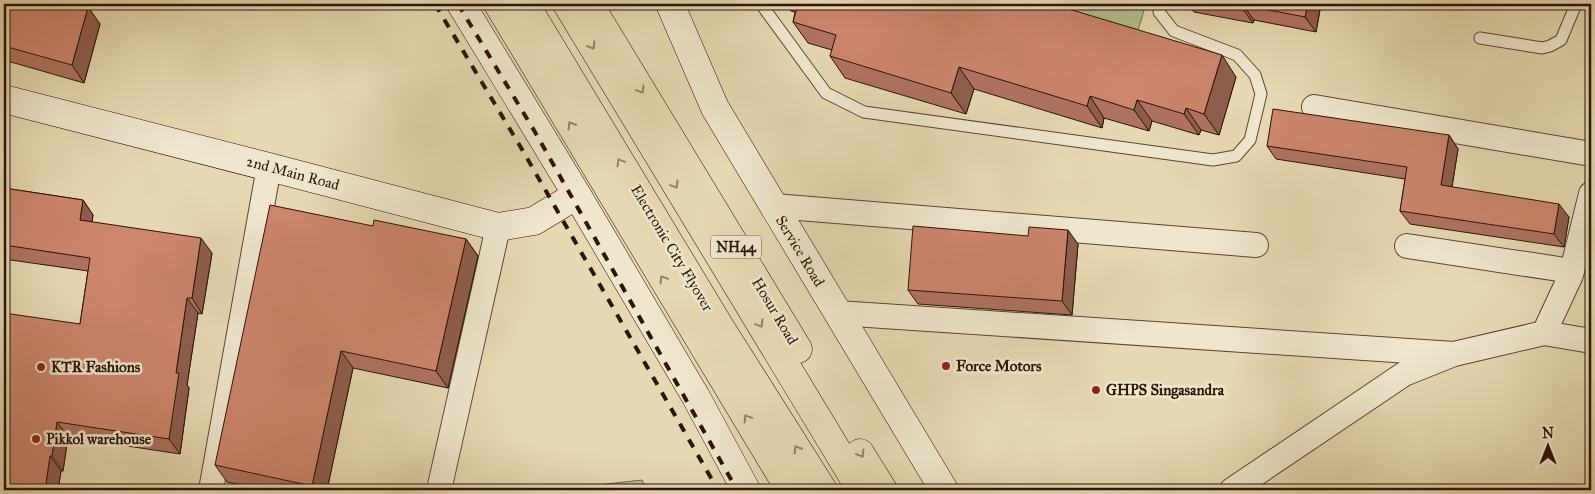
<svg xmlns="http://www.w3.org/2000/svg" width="1595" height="494" viewBox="0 0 1595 494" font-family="'IM FELL Great Primer',serif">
<rect width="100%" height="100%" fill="#e6d8b2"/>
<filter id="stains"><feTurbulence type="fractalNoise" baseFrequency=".004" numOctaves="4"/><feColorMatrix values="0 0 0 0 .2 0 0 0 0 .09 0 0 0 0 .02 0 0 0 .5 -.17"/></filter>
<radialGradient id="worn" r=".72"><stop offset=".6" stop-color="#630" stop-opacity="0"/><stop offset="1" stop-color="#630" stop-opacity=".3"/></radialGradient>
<path fill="#b2bf8e" stroke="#6e6a48" d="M1059 4H1146L1138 30 1058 7Z
M642 480 647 490H553Z"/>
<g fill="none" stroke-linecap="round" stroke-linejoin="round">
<g stroke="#5a462f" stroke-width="13">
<path id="lane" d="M761 4 826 93 864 112 1213 160 1236 156 1250 140 1261 94 1255 75 1237 55 1174 31 1159 12 1161 4
M1480 38 1542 48 1550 46 1561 40 1576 4"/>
</g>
<g stroke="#5a462f" stroke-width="26">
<path id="street" d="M1314 107 1591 154
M774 206 1256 245
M1407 246 1572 271
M838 313 1454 354
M1544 333 1571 275 1591 194
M211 490 269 167
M439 490 498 227
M1232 490 1404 374 1454 354 1544 333 1591 341"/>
</g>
<g stroke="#2b1503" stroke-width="29">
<path id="secondary" d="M461 4 577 195 696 397 746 490
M670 4 715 108 944 490
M4 99 269 167 498 227 534 221 577 195"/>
</g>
<g stroke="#2b1503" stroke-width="29">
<path id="highway" d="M498 4 790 490
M525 4 720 327 823 490
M567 4 861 490
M589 4 798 349
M860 453 883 490"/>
</g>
<use href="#lane" stroke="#efe6cd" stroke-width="11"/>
<use href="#street" stroke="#efe6cd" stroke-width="24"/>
<use href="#secondary" stroke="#efe6cd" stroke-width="28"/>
<use href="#highway" stroke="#e6d8b2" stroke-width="28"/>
<path stroke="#2b1503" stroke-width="4" stroke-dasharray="9 9" stroke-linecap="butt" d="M435 4 520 146 718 490
M458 4 535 132 737 490"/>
</g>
<path fill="#af725f" stroke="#2b1503" d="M4 4 88 7 100 24 84 83 4 60Z
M786 4H1052L1236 77 1219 135 1201 130 1199 135 1152 121 1149 131 1104 118 1102 128 974 89 966 114 845 78 830 56 832 50 808 43 793 22 795 12 791 11Z
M1188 4H1321L1316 32 1254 20 1253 23 1194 12Z
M1449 135 1458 149 1452 187 1569 217 1564 247 1410 224 1400 211 1405 179 1276 159 1267 146Z
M4 188 83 200 93 215 92 222 212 253 202 314 198 313 187 385 189 388 180 454 68 437 63 471H61L58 490H4L80 324 88 271 4 259Z
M373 226 466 239 478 256 448 388 353 368 327 490H266L227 482 215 465Z
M1028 236 1078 244 1072 315 918 304 908 290Z"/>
<path fill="#8f5d4d" stroke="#2b1503" d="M1308 4H1321L1316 32 1305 17Z
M1243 5 1254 20 1253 23 1242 8Z
M88 7 100 24 84 83 72 65Z
M1222 55 1236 77 1219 135 1204 114Z
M959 67 974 89 966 114 951 93Z
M1090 96 1104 118 1102 128 1087 106Z
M1137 100 1152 121 1149 131 1134 110Z
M1186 108 1201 130 1199 135 1184 114Z
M1449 135 1458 149 1450 199 1441 185Z
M83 200 93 215 90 235 80 220Z
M1559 204 1569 217 1564 247 1554 234Z
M1068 230 1078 244 1072 315 1062 301Z
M201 238 212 253 202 314 192 298Z
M466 239 478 256 448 388 436 371Z
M187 298 198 313 187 385 189 388 180 454 169 439 176 373Z
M341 351 353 368 327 490H316L312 486Z
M57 422 68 437 63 471 52 456Z
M50 456 61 471 58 490H45Z"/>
<path fill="#cc856e" stroke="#2b1503" d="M4 4H78L88 7 72 65 4 46Z
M798 4H1052L1222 55 1204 114 1186 108 1184 114 1137 100 1134 110 1090 96 1087 106 959 67 951 93 830 56 836 35 793 22Z
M1220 4H1308L1305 17 1243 5 1242 8Z
M1273 109 1449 135 1441 185 1559 204 1554 234 1400 211 1407 167 1267 146Z
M4 188 83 200 80 220 201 238 192 298H187L176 373H179L169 439 57 422 52 456H50L45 490H4V313L80 324 90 258 4 245Z
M270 205 373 226 374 220 466 239 436 371 341 351 312 486 215 465Z
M913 226 1028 236 1029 227 1068 230 1062 301 908 290Z"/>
<defs><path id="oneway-chevron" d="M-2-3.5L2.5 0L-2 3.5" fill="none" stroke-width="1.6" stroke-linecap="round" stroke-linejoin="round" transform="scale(1.25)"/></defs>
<g stroke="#928063">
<use href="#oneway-chevron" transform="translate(592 46) rotate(59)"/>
<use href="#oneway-chevron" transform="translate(641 90) rotate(59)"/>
<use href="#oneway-chevron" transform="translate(571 125) rotate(-121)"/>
<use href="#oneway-chevron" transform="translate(620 162) rotate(-121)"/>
<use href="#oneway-chevron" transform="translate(675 185) rotate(59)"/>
<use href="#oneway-chevron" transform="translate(663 279) rotate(-121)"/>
<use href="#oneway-chevron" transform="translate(760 324) rotate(59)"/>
<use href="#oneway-chevron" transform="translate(747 418) rotate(-121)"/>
<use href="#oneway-chevron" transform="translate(797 449) rotate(-122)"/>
<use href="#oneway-chevron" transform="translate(861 454) rotate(59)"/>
</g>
<g fill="#8f2418" stroke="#efe6cd" stroke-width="2">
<circle cx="946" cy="366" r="5"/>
<circle cx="41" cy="367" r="5"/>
<circle cx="1096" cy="390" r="5"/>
<circle cx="36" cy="439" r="5"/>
</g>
<g text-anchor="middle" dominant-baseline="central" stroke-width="5" stroke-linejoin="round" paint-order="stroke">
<rect fill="#efe6cd" stroke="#665440" stroke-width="1" x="711" y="235.5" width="50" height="23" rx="4"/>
<g font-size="14" font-weight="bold" fill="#2b1503">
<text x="736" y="247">NH44</text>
</g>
<g font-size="15" fill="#2b1503" stroke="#efe6cd">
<text transform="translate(293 173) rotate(15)">2nd Main Road</text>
<text transform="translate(672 248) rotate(59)">Electronic City Flyover</text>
<text transform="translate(800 251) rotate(59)">Service Road</text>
<text transform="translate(775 311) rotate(59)">Hosur Road</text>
</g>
<g font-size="15" font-weight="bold" fill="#2b1503" stroke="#efe6cd" text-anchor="start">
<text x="956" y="366">Force Motors</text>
<text x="51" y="367">KTR Fashions</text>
<text x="1106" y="390">GHPS Singasandra</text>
<text x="46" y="439">Pikkol warehouse</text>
</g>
</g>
<rect width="1595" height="494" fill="none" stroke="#e6d8b2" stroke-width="20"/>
<rect x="5" y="5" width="1585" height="484" fill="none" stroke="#2b1503" stroke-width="2.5"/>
<rect x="10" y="10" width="1575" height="474" fill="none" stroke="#2b1503"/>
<g transform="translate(1548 446)" stroke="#efe6cd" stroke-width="4" paint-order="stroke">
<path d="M0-4L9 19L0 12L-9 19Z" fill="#2b1503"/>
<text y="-8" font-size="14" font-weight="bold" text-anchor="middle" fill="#2b1503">N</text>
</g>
<rect width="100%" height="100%" filter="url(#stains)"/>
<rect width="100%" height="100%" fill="url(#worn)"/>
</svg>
